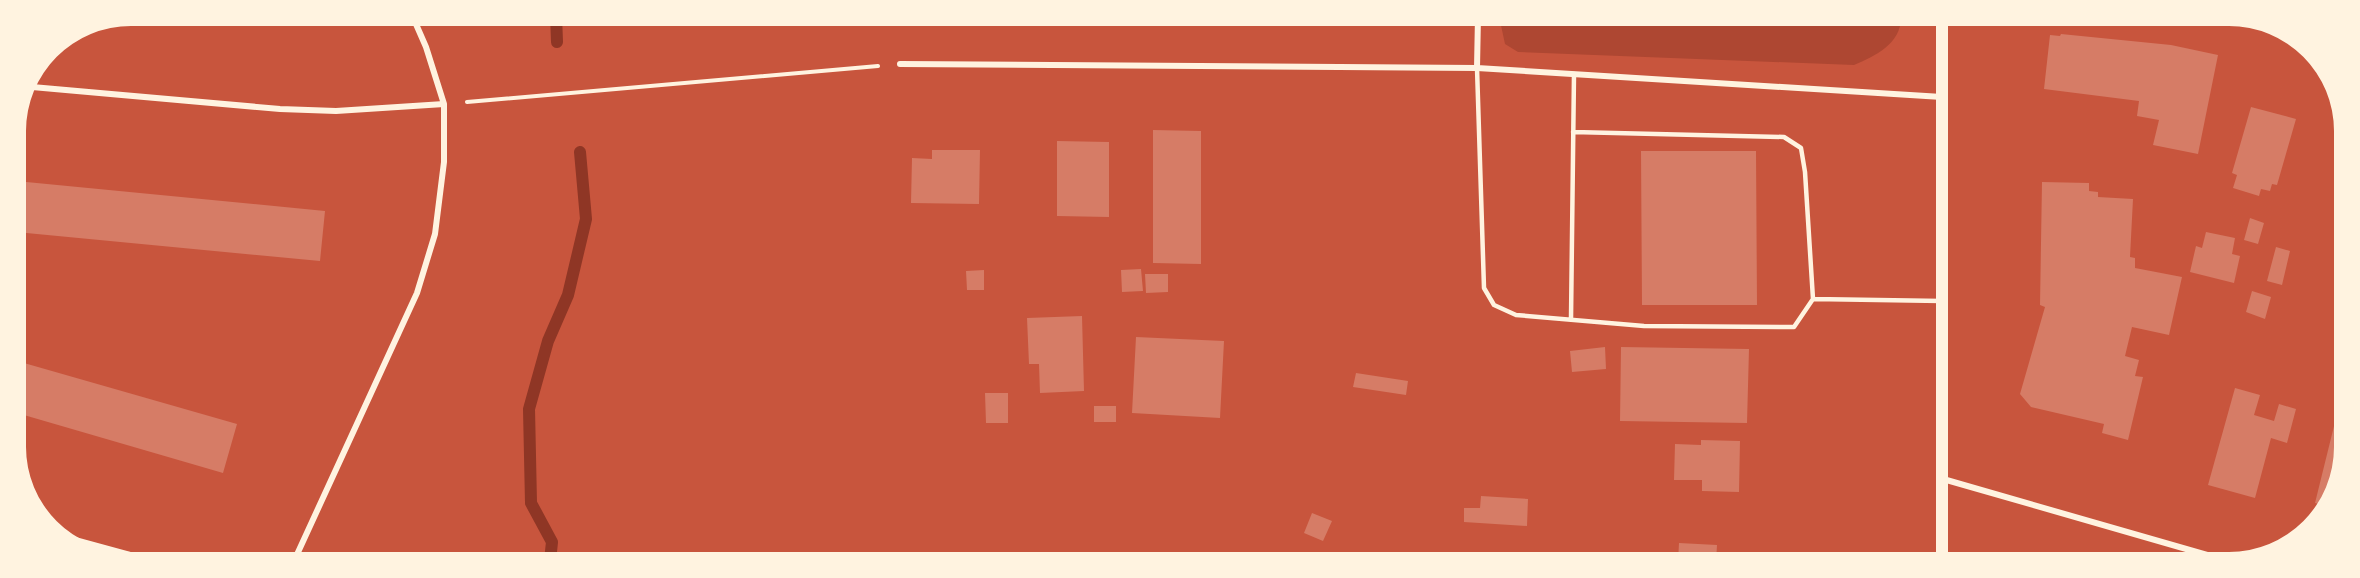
<svg xmlns="http://www.w3.org/2000/svg" width="2360" height="578" viewBox="0 0 2360 578" font-family="Overpass,sans-serif">
<rect width="100%" height="100%" fill="#c8553d"/>
<path fill="#ae4732" d="M1499 16 1901 17C1901 44 1875 56 1854 65L1518 52 1505 44Z"/>
<g fill="none" stroke-linecap="round" stroke-linejoin="round">
<path stroke="#8f3625" stroke-width="12" d="M556 15 557 42
M550 561 552 542 531 503 529 409 548 341 568 295 586 219 580 152"/>
</g>
<path fill="#d67c66" d="M271 15H325L324 22Z
M2061 34 2171 45 2218 55 2198 154 2153 145 2159 120 2137 116 2139 101 2044 89 2050 35 2060 36Z
M2251 107 2296 119 2277 185 2272 184 2270 191 2261 189 2259 196 2233 188 2237 175 2232 173Z
M1153 130 1201 131V264L1153 263Z
M1057 141 1109 142V217L1057 216Z
M932 150H980L979 204 911 203 912 158 932 159Z
M1641 151H1756L1757 305H1642Z
M16 181 325 211 320 261 16 232Z
M2042 182 2089 183V191L2098 192V197L2133 199 2130 257 2135 258V268L2182 277 2169 335 2132 327 2125 356 2139 360 2135 376 2143 377 2128 440 2102 433 2104 424 2031 407 2020 394 2045 307 2040 305Z
M2250 218 2264 223 2258 244 2244 240Z
M2206 232 2235 238 2232 254 2240 256 2234 283 2190 272 2196 246 2202 248Z
M2276 247 2290 251 2282 285 2267 281Z
M1141 269 1143 291 1122 292 1121 270Z
M984 270V290H967L966 271Z
M1145 274H1168V292L1146 293Z
M2252 291 2271 297 2265 319 2246 312Z
M1082 316 1084 391 1040 393 1039 364H1029L1027 318Z
M1136 337 1224 341 1220 418 1132 413Z
M1605 347 1606 369 1572 372 1570 351Z
M1621 347 1749 349 1747 423 1620 421Z
M17 361 237 424 223 473 17 413Z
M1356 373 1408 381 1406 395 1353 387Z
M2235 388 2260 395 2254 415 2274 421 2279 404 2296 409 2287 443 2271 438 2255 498 2208 485Z
M985 393H1008V423H986Z
M1094 406H1116V422H1094Z
M2335 422 2343 424V470L2322 505 2315 503Z
M1701 440 1740 441 1739 492 1702 491V480H1674L1675 444 1701 445Z
M1481 496 1528 499 1527 526 1464 522V508H1480Z
M1312 513 1332 521 1323 541 1304 533Z
M1679 543 1717 545 1716 562H1678Z"/>
<g fill="none" stroke-linecap="round" stroke-linejoin="round">
<path stroke="#fff3e0" stroke-width="4" d="M467 102 878 66"/>
<path stroke="#fff3e0" stroke-width="4.5" d="M1477 68 1484 288 1494 305 1516 315 1644 326 1794 327 1813 299 1942 301
M1573 132 1784 137 1801 148 1805 172 1813 299
M1571 319 1574 74"/>
<path stroke="#fff3e0" stroke-width="6" d="M900 64 1477 68 1942 97
M1477 68 1478 16
M32 87 280 109 336 111 444 104
M1943 479 2235 563
M64 537 152 561
M294 561 417 293 435 234 444 162V104L426 47 412 15"/>
<path stroke="#fff3e0" stroke-width="12" d="M1942 562V17"/>
</g>
<path d="M0 0H2360V578H0ZM131 26H2229A105 105 0 0 1 2334 131V447A105 105 0 0 1 2229 552H131A105 105 0 0 1 26 447V131A105 105 0 0 1 131 26Z" fill="#fff3e0" fill-rule="evenodd"/>
</svg>
